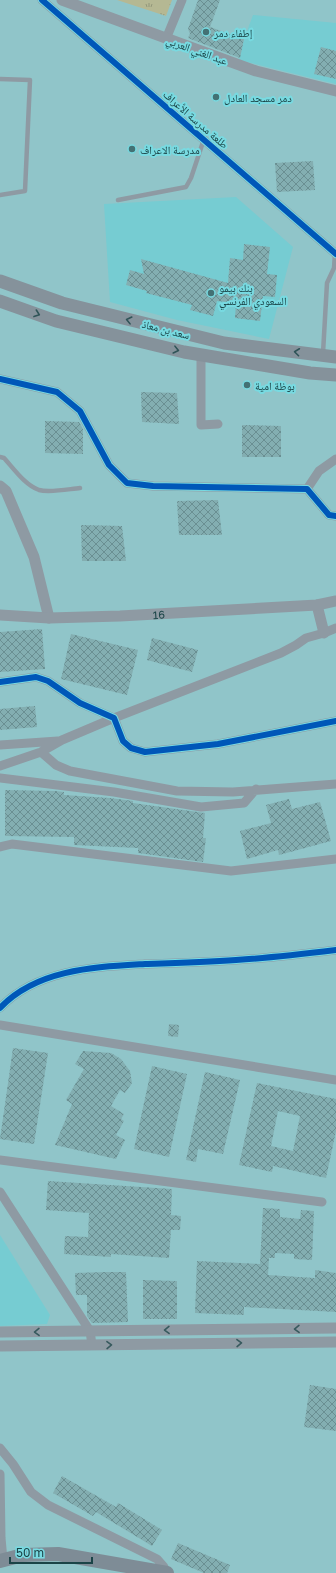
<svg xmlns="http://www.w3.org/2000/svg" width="336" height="1573" viewBox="0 0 336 1573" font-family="'Golos Text','Noto Naskh Arabic',sans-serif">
<defs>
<pattern id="grass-tufts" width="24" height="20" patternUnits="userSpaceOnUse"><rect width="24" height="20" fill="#b5b893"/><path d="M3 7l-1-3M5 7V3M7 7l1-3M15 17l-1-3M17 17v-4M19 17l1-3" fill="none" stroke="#92977a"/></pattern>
<pattern id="building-cross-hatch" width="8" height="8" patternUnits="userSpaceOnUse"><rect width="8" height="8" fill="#83aeb1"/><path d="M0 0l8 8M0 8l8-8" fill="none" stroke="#6a8f92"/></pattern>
</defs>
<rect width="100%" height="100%" fill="#90c5c9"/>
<path fill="#76ccd2" d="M253 15 336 23V84L239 60 244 39Z
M236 197 293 247 269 339 177 320 110 302 104 204Z
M0 1235 50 1315 47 1324 0 1326Z"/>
<path fill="url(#grass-tufts)" d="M117 0H172L166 16Z"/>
<path fill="url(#building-cross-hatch)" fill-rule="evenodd" d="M198 0H220L210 27 244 39 240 58 188 38 190 34 188 29Z
M321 47 336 51V79L314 74Z
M313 161 315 190 277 192 275 163Z
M244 244 270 247 267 274 277 275 275 297 263 296 260 321 235 318 236 303 217 301 213 316 190 310 192 305 146 293 147 291 126 285 130 270 144 274 141 259 228 283 230 258 243 260Z
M141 392 177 393 179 424 142 422Z
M45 421 79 422 83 429V454L45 453Z
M242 425 281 426V457H242Z
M218 500 222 535H179L177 501Z
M81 525 122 526 126 561H82Z
M42 629 45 669 0 672V632Z
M71 634 138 650 127 695 61 679Z
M152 638 198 650 192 672 147 660Z
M35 706 37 727 0 730V709Z
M5 790 55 791 64 792V795L110 798 133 801V803L205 813 203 838H206L203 862 138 853V848L74 845V837L5 836Z
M289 799 292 809 320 802 331 841 279 855 278 850 247 859 240 831 271 823 266 805Z
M169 1024 179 1025 178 1037 168 1036Z
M13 1048 48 1053 34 1144 0 1139Z
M83 1051 111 1053 121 1059 130 1071 132 1083 125 1093 120 1090 111 1106 124 1114 121 1119 124 1121 116 1135 125 1140 116 1159 55 1145 72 1104 66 1100 84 1069 75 1064Z
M152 1066 187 1074 169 1157 134 1149Z
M205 1072 240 1080 223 1154 198 1149 196 1162 186 1160Z
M257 1083 336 1099V1131L326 1178 273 1166 272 1172 239 1165ZM278 1111 300 1116 293 1151 271 1146Z
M48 1181 172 1189 171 1215 181 1216 180 1230H171L169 1258 111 1254V1257L64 1254 65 1236 88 1237 89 1213 46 1210Z
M263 1208 280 1209V1217L300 1219 301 1210 314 1211 312 1260 294 1259V1254L275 1253V1258H269L268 1275 315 1278V1270L336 1273V1312L244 1307V1315L195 1313 197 1261 260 1264Z
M106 1272H126L128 1322 92 1323 87 1316V1295H76L75 1273Z
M143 1280 177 1281V1319H143Z
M310 1385 336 1389V1431L304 1427Z
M62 1476 116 1507 118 1503 162 1530 152 1546 96 1512 93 1516 53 1493Z
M178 1543 230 1565 227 1573H204L171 1559Z"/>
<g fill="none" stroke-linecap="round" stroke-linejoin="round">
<path stroke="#8e9aa3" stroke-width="4.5" d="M0 79 30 80 25 191 0 195
M118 200 186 187 191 178 204 139
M323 353 327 283 334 268 335 253
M0 457 4 458C14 469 25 485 39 490 50 493 69 489 80 488"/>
<path stroke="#8e9aa3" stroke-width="9" d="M42 0 336 254
M166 39 182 0
M201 355V425L218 424
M0 379 57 392 80 411 109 465 127 483 153 486 307 489 329 515 336 516
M307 489 319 471 336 459
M0 682 36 677 48 681 80 703 114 718 123 741 131 748 145 752 218 744 336 721
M0 745 58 741
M41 752 56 765 70 771 177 791 233 792 336 784
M0 766 41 752 62 740 114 718 281 653 296 645 306 638 324 633 336 628
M0 778 114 792 201 807 244 803 256 789
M0 847 12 844 231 871 336 859
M0 1008C37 969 95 967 145 964 175 963 206 962 236 960 269 958 303 954 336 950
M0 1025 336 1080
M0 1160 322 1202
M0 1192 90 1331 92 1345
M0 1448 13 1464 31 1492 48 1505 157 1559 164 1567V1572
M0 1474 1 1538 3 1560"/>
<g stroke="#8e9aa3" stroke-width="11">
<path d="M62 0 256 71 336 91"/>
<path d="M0 486 6 491 34 557 49 618"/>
<path d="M317 605 324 633"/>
<path id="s1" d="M0 615 49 618 120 616 317 605 336 601"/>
<path d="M0 1332 336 1328"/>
<path d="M0 1346 336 1342"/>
</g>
<path stroke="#85929b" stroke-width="13" d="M0 281 62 303 224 343 336 357
M0 301 56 321 184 352 310 373 336 375"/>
<path stroke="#7e8c96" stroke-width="14" d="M0 1561 23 1555 58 1554 167 1573"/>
<g stroke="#78dae1" stroke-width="8">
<path id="cycleway" d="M42 0 336 254
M0 379 57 392 80 411 109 465 127 483 153 486 307 489 329 515 336 516
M0 682 36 677 48 681 80 703 114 718 123 741 131 748 145 752 218 744 336 721
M0 1008C37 969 95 967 145 964 175 963 206 962 236 960 269 958 303 954 336 950"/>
</g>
<use href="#cycleway" stroke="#0057b8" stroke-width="6"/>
</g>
<defs><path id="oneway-chevron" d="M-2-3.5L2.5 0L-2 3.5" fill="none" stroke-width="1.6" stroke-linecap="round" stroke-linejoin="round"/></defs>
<g stroke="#2f5458">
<use href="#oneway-chevron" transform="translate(37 314) rotate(20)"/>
<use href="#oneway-chevron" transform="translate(129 320) rotate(-166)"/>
<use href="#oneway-chevron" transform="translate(176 350) rotate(14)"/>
<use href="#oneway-chevron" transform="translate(297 352) rotate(-173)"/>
</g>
<g stroke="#375a5e">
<use href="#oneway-chevron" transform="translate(297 1329) rotate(179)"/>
<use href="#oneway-chevron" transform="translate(167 1330) rotate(179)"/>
<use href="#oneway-chevron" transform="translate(37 1332) rotate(179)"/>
<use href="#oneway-chevron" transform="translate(239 1343) rotate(-1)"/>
<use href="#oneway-chevron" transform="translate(109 1345) rotate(-1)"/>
</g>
<g fill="#437174" stroke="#78dae1" stroke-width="1.5">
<circle cx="206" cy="32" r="4"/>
<circle cx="216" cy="97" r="4"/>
<circle cx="132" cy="149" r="4"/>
<circle cx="211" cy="293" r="4"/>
<circle cx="247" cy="385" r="4"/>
</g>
<g text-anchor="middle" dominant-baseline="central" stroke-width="4" stroke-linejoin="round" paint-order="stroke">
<g font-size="11" fill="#1a4447" stroke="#78dae1" text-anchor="start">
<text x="214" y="32">إطفاء دمر</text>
<text x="224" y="97">دمر مسجد العادل</text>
<text x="140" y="149">مدرسة الاعراف</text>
<text x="219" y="287">بنك بيمو<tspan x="219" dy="13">السعودي الفرنسي</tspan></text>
<text x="255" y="385">بوظة امية</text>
</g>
<g font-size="11" fill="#1a4447" stroke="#78dae1">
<text transform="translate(197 50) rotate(20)">عبد الغني العربي</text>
<text transform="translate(196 119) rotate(41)">طلعة مدرسة الأعراف</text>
<text transform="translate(166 329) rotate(14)">سعد بن معاذ</text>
<text stroke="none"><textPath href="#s1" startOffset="159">16</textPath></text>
</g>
</g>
<path d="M10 1557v6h82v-6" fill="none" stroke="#1a4447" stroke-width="2"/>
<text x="16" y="1557" font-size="12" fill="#1a4447" stroke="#78dae1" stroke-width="3" paint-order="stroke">50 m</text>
</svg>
